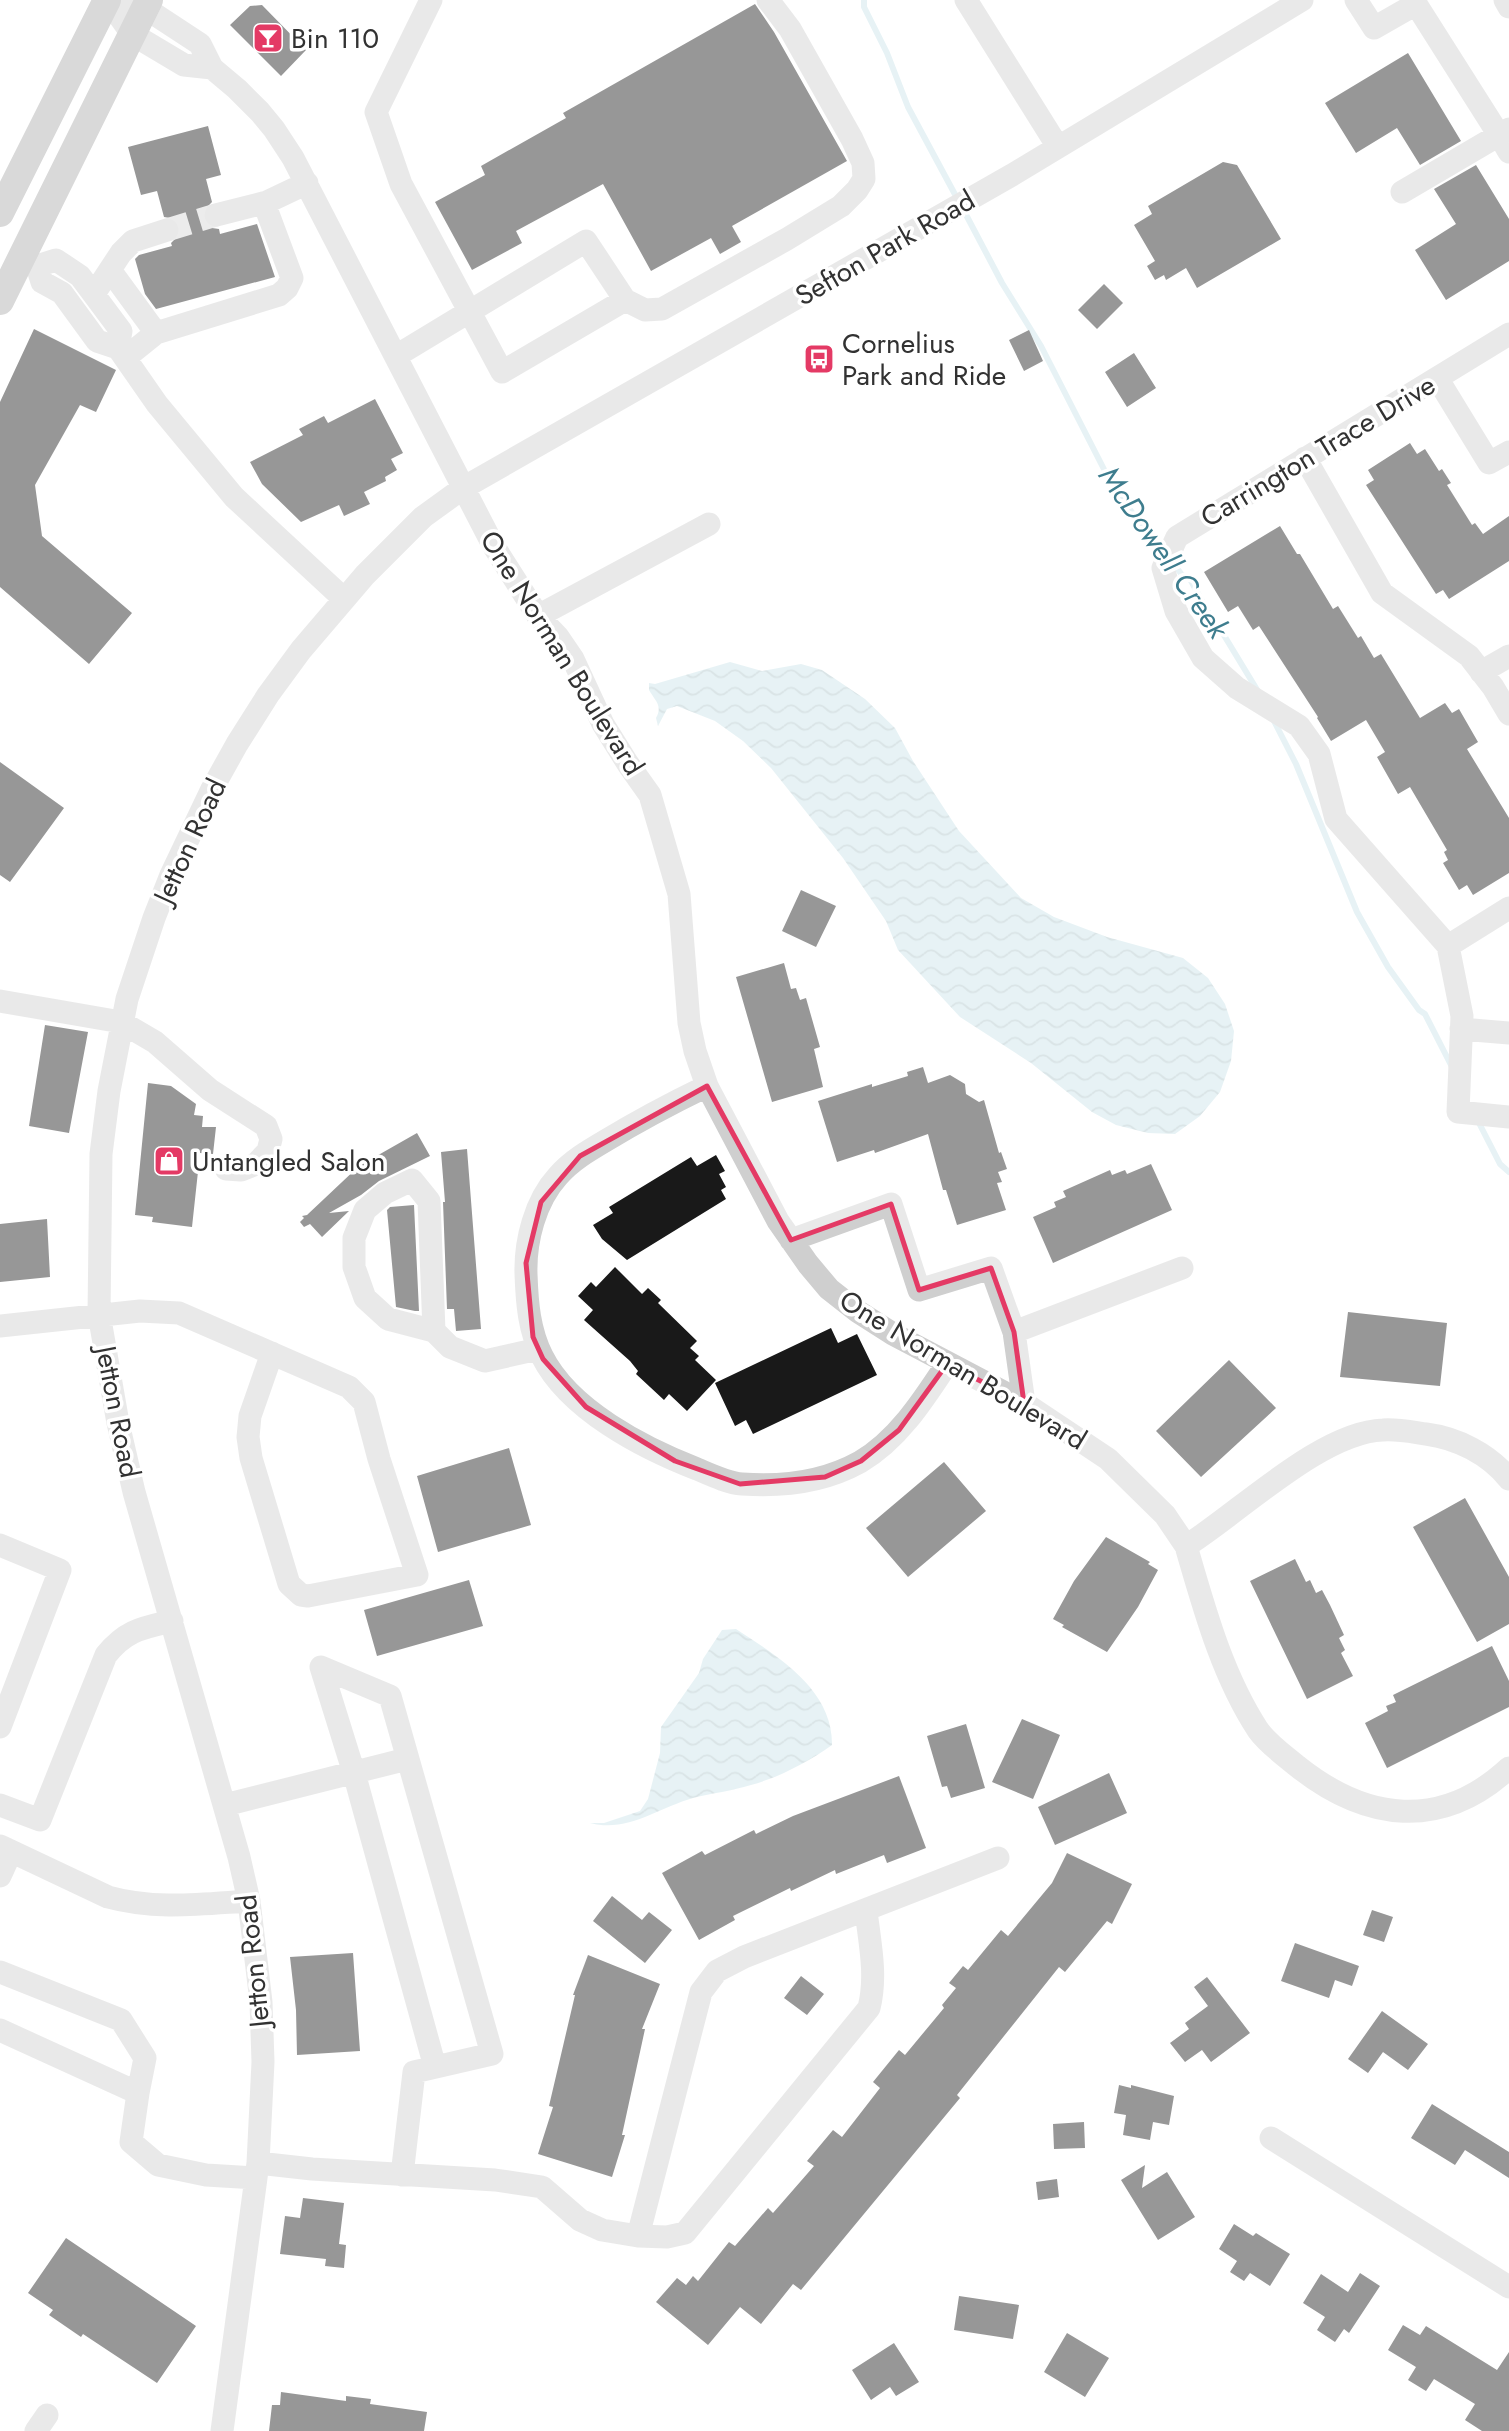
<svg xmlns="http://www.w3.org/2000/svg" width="1509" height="2431" viewBox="0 0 1509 2431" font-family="Jost,sans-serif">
<defs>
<pattern id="water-waves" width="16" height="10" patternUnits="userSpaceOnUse" patternTransform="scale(1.75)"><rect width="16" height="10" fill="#c9e3e9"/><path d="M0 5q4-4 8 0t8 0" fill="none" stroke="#adc3c8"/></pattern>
</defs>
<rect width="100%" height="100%" fill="#fff"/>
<path fill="url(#water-waves)" d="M730 662 762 671 801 664 822 670 865 699 895 728 913 761 959 831 1021 898 1054 917 1107 937 1183 958 1208 978 1225 1004 1234 1031 1231 1061 1220 1092 1200 1116 1175 1134 1148 1133 1116 1125 1092 1112 1031 1063 960 1017 898 950 886 921 843 858 771 768 743 741 715 721 677 706 667 709 658 726 656 718C663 705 655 701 649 690V683L655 684Z
M736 1629C777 1656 833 1689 832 1745 808 1762 780 1777 751 1785 732 1791 712 1793 693 1798 658 1808 627 1833 590 1823H604L640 1811 648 1799 660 1753 661 1727 699 1673 703 1659 722 1630Z"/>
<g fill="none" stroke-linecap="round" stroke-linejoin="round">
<path stroke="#c9e3e9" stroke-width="6" d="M864 0V7L887 53 908 107 958 200
M963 209 1002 283 1041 346 1111 483 1141 525 1149 530 1165 551
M1171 560 1182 575 1190 579 1216 627 1222 632 1259 693
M1274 721 1296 764 1357 912 1388 967 1419 1010 1425 1014 1452 1067
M1478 1121 1500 1164 1509 1172"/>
</g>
<path fill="#191919" d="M755 4 774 32 847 161 732 226 741 242 720 254 711 238 651 271 603 184 516 231 522 243 472 270 435 202 485 175 481 166 566 118 563 113Z
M262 5 306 50 281 76 230 25 250 6Z
M1408 53 1461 141 1420 165 1397 128 1356 153 1325 103Z
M208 126 221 175 206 179 212 202 203 211V219L212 228 219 229 220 234 257 224 275 277 156 309 145 294 135 259 139 255 172 246 171 243 180 234V226L176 219 164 217 157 191 141 195 128 147Z
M1223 162 1237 165 1281 239 1197 288 1186 268 1166 280 1164 275 1155 280 1147 266 1155 261 1134 225 1152 214 1148 206Z
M1476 165 1509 219V261L1446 300 1415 250 1456 224 1434 189Z
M1104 284 1123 303 1097 329 1078 310Z
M34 329 116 370 96 412 80 405 35 485 42 536 132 613 89 664 0 587V402Z
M1029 330 1043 361 1024 371 1009 340Z
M1134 353 1156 388 1127 407 1105 372Z
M375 399 403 453 391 459 397 470 385 477 386 481 364 492 370 504 344 516 339 505 301 522 262 484 250 462 303 435 299 429 324 416 328 423Z
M1410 443 1417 454 1425 449 1439 471 1442 469 1451 483 1447 485 1472 525 1475 523 1483 534 1509 516V561L1449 599 1443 590 1436 594 1366 485 1374 480 1368 470Z
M1280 526 1297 554H1300L1333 609 1338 606 1358 638 1361 636 1374 658 1381 654 1420 718 1445 703 1452 713 1459 709 1478 742 1467 749 1509 818V873L1473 895 1467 885 1459 890 1443 863 1448 860 1444 852 1447 850 1410 787 1398 794 1377 757 1385 752 1366 720 1331 741 1317 718 1318 717 1259 626 1253 630 1238 606 1228 612 1204 572Z
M0 762 64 808 10 882 0 875Z
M801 890 836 906 816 947 782 931Z
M784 963 791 989 796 988 800 1000 806 998 820 1047 814 1049 823 1087 772 1102 736 977Z
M45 1025 88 1032 69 1133 29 1126Z
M923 1067 928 1083 950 1075 965 1084 966 1094 979 1102 984 1100 999 1153 1001 1152 1007 1169 998 1172 1002 1182 997 1183 1006 1210 957 1225 946 1190H943L928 1134 875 1153 874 1150 837 1162 818 1101 872 1084V1087L908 1076 907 1072Z
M148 1083 171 1086 196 1104 194 1115 203 1116 202 1127H216L213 1154 200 1153 192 1227 152 1222 153 1217 135 1215Z
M417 1133 430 1156 379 1181 361 1195 329 1213 349 1211 322 1237 310 1224 304 1227 300 1222 304 1218 302 1216 307 1215 359 1166Z
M467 1149 481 1329 456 1331 454 1309H447L443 1202H445L441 1152Z
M716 1155 725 1171 719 1174 726 1187 721 1190 726 1199 627 1260 602 1239 593 1225 613 1213 609 1207 691 1157 697 1166Z
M1151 1164 1172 1210 1053 1263 1033 1217 1056 1207 1054 1202 1066 1197 1063 1191 1110 1170 1112 1175 1125 1170 1127 1174Z
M414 1205 419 1311H415L396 1307 387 1210 390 1207Z
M47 1219 50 1277 0 1282V1224Z
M615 1267 642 1294 648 1288 661 1300 658 1303 697 1341 690 1348 699 1356 695 1360 716 1380 687 1411 669 1394 664 1400 636 1374 638 1371 630 1361 584 1320 593 1310 578 1296 591 1282 596 1287Z
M1348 1312 1447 1323 1440 1386 1340 1377Z
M831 1328 838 1343 857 1334 877 1375 753 1434 746 1420 735 1426 715 1383Z
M1229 1360 1276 1408 1201 1477 1156 1431Z
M509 1448 531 1525 438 1552 417 1476Z
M944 1462 986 1511 908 1577 866 1528Z
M1465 1498 1509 1577V1624L1477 1642 1413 1527Z
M1106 1537 1150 1562 1148 1564 1158 1570 1138 1607 1107 1652 1062 1627 1064 1625 1053 1619 1074 1581Z
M1295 1559 1306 1582 1310 1580 1316 1593 1322 1590 1330 1605 1344 1635 1339 1638 1345 1650 1341 1653 1353 1676 1307 1699 1250 1581Z
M469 1580 483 1626 377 1656 364 1610Z
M1492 1646 1509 1681V1707L1387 1768 1365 1723 1388 1711 1386 1706 1396 1702 1393 1695Z
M1022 1719 1060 1735 1033 1799 992 1782Z
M966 1724 985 1788 951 1798 947 1786 942 1787 927 1736Z
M1109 1773 1127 1813 1055 1845 1038 1807Z
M899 1776 926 1848 887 1863 884 1855 836 1874 835 1870 791 1891 790 1888 733 1916 735 1920 699 1940 662 1873 702 1851 705 1855 754 1830 756 1834 793 1816Z
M1067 1853 1132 1884 1112 1924 1107 1921 1065 1972 1059 1967 957 2095 960 2098 801 2290 793 2284 761 2324 740 2307 708 2345 656 2302 677 2278 686 2285 693 2276 698 2281 729 2242 735 2246 768 2208 773 2213 814 2166 807 2161 833 2130 842 2137 880 2088 873 2082 899 2050 905 2055 944 2008 942 2005 956 1988 949 1983 963 1966 968 1970 1001 1930 1008 1936 1052 1883Z
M612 1896 642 1920 649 1912 672 1930 645 1963 593 1921Z
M1372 1910 1393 1917 1384 1942 1363 1935Z
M1295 1943 1359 1966 1352 1986 1335 1980 1329 1998 1281 1981Z
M353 1953 360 2051 297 2055 296 2010 290 1957Z
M588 1955 660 1984 642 2029H645L622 2135H625L612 2177 538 2154 553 2107 549 2106 575 1995H573Z
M801 1976 824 1994 807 2015 784 1998Z
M1207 1977 1250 2033 1211 2062 1202 2050 1185 2062 1170 2043 1189 2029 1185 2023 1208 2006 1194 1987Z
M1382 2011 1428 2044 1408 2070 1383 2052 1368 2073 1348 2059Z
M1119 2085 1131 2088V2085L1174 2096 1169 2125 1153 2122 1150 2140 1123 2135 1126 2115 1114 2113Z
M1432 2104 1509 2152V2178L1465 2150 1455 2165 1411 2138Z
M1084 2122 1085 2148 1054 2149 1053 2124Z
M1145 2165 1142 2188 1167 2172 1195 2217 1158 2240 1121 2180Z
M1057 2179 1059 2197 1038 2200 1036 2182Z
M303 2198 344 2203 339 2244 346 2245 344 2268 325 2266 326 2259 280 2254 285 2216 300 2218Z
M1234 2224 1253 2236 1256 2233 1290 2254 1270 2286 1250 2273 1244 2281 1230 2272 1237 2261 1219 2249Z
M66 2238 196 2326 157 2383 83 2334 81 2337 49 2315 53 2310 28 2293Z
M1360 2273 1380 2286 1349 2333 1344 2329 1335 2342 1317 2330 1325 2317 1303 2303 1321 2274 1348 2292Z
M959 2296 1019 2305 1013 2339 954 2330Z
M1403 2325 1420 2335 1426 2326 1497 2370 1509 2352V2431H1482L1465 2420 1475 2404 1434 2379 1426 2391 1408 2380 1416 2367 1388 2350Z
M1067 2333 1109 2358 1085 2397 1044 2372Z
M894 2343 919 2382 896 2396 890 2387 871 2400 852 2370Z
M281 2392 346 2401V2396L371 2399 370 2404 427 2412 424 2431H269L272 2405H280Z"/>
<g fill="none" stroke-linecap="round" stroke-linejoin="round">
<path stroke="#d6d6d6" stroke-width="23" stroke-dasharray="23 11" stroke-linecap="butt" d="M167 230 216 215"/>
<path stroke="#cfcfcf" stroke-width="23" d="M108 0 132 34 184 65 212 68
M112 0 145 8 200 44 212 68 237 89 260 112 274 129 293 158 493 545 538 616 558 637 573 659 603 724 628 764 650 795 679 894 689 1023 695 1051 707 1086 778 1221 808 1264 829 1289 857 1311 893 1334 1024 1403 1108 1459 1165 1515 1186 1546
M966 0 1058 147
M1356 0 1374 28 1416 4 1499 135 1509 129
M1505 0 1509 7
M1402 192 1499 135 1509 152
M216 215 267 202 307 183
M25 261 37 266 56 260 80 276 121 331 118 348
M37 266 42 282 62 293 97 341 118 348 157 404 234 497 344 599
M110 270 156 333
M94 294 121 253 133 241 167 230
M625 300 645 310 662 309 787 239 841 206 857 190 864 179 863 163 852 139 790 29 768 0
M1509 334 1177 537 1163 568 1176 611 1203 658 1237 688 1299 726 1319 754 1336 819 1448 946 1462 1016 1458 1112 1509 1117
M396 356 586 241 625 300 502 372 401 184 376 112 431 0
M125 358 156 333 279 295 287 288 292 278 264 203
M1437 378 1489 463 1509 452
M1305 458 1382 593 1469 656 1493 687 1509 714
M538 616 709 524
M1481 672 1509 656
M1448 946 1509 908
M0 1001 121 1022 155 1042 210 1090 266 1126 271 1139 268 1151 256 1164 241 1170 226 1169
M1461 1029 1509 1033
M707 1086C672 1103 638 1121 605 1141 588 1151 571 1161 558 1176 535 1201 525 1241 526 1274 527 1303 529 1330 542 1356 569 1410 643 1448 697 1469 711 1475 728 1483 742 1484 783 1487 824 1482 860 1462 898 1440 924 1399 947 1364
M791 1240 891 1204 919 1290 991 1268 1014 1332 1182 1268
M0 1326 140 1311 179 1313 349 1387 364 1402 379 1459 417 1575 308 1596 301 1595 289 1584 251 1458 248 1437 250 1416 272 1353
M434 1331 388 1319 365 1298 354 1267V1238L365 1210 385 1193 412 1180 429 1201 434 1331 450 1347 485 1361 538 1349
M1014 1332 1024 1403
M1509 1479C1489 1454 1457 1438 1426 1434 1412 1432 1397 1429 1383 1430 1321 1432 1239 1513 1186 1546 1204 1608 1222 1675 1258 1730 1268 1744 1284 1755 1297 1766 1366 1821 1441 1831 1509 1768
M0 1545 60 1570 0 1727
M0 1805 40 1820 106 1655C126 1630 142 1628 172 1621
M225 1805 407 1759
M0 1846 108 1897C155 1910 201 1904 249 1901
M0 1876 11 1852
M0 1972 121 2020 145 2058 138 2093
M0 2030 138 2093 131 2142 158 2165 206 2175 256 2178
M1271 2138 1509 2287
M258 2163 312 2169 495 2180 542 2187 580 2220 602 2230 638 2236 701 1992 717 1971 744 1957 998 1858
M402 2175 414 2072 492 2054 390 1696 321 1667 354 1773 435 2067
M638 2236 667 2237 685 2233 869 2008C877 1976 870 1944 866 1911
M36 2431 47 2415
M222 2431 258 2163 263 2062 261 2002 249 1901 239 1857 134 1492 118 1423 99 1314 101 1154 109 1091 127 999 154 918 171 875 212 789 237 744 268 695 301 650 365 575 423 517 463 488 1012 175 1302 0"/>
<path stroke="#aaa" stroke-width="28" d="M0 213 107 0
M0 301 149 0"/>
</g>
<path d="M0 0H1509V2431H0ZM707 1086 791 1240 891 1204 919 1290 991 1268 1014 1332 1024 1403 947 1364 899 1430 861 1461 825 1477 740 1484 675 1461 586 1407 543 1359 533 1337 526 1263 541 1202 580 1156Z" fill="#fff" fill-opacity=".55" fill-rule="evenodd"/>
<path fill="none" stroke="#e43a65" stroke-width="5" stroke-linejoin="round" d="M707 1086 791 1240 891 1204 919 1290 991 1268 1014 1332 1024 1403 947 1364 899 1430 861 1461 825 1477 740 1484 675 1461 586 1407 543 1359 533 1337 526 1263 541 1202 580 1156Z"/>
<defs>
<g id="bar-square" transform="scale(1.575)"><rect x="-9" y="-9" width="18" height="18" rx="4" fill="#e43a65" stroke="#fff"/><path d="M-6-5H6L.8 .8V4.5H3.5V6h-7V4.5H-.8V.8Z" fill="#fff"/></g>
<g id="bus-square" transform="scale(1.575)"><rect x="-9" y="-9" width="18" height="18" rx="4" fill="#e43a65" stroke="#fff"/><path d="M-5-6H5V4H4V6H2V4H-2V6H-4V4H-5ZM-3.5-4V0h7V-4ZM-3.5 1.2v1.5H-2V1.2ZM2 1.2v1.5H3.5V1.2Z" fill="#fff"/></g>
<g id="shop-square" transform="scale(1.575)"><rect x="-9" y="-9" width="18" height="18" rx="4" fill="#e43a65" stroke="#fff"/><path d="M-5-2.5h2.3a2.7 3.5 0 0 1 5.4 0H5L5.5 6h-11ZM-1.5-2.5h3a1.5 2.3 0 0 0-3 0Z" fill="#fff"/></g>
</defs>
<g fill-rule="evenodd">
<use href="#bar-square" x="268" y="38"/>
<use href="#bus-square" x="819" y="359"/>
<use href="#shop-square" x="169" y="1161"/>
</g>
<g text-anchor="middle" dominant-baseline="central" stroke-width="7" stroke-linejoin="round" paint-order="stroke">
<g font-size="28" fill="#323232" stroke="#fff" text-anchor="start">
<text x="291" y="38">Bin 110</text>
<text x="842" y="343">Cornelius<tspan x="842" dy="32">Park and Ride</tspan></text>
<text x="192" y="1161">Untangled Salon</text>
</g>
<g font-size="28" fill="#323232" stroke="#fff">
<text transform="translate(885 248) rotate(-30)">Sefton Park Road</text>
<text transform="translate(1318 451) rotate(-31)">Carrington Trace Drive</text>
<text transform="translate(562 653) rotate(58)">One Norman Boulevard</text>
<text transform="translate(190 841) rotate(-65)">Jetton Road</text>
<text transform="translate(963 1370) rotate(31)">One Norman Boulevard</text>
<text transform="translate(118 1412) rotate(79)">Jetton Road</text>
<text transform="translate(253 1961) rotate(-96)">Jetton Road</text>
</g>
<g font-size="30" font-style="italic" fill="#3e7d8e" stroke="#fff">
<text transform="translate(1164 552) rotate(55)">McDowell Creek</text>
</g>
</g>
</svg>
